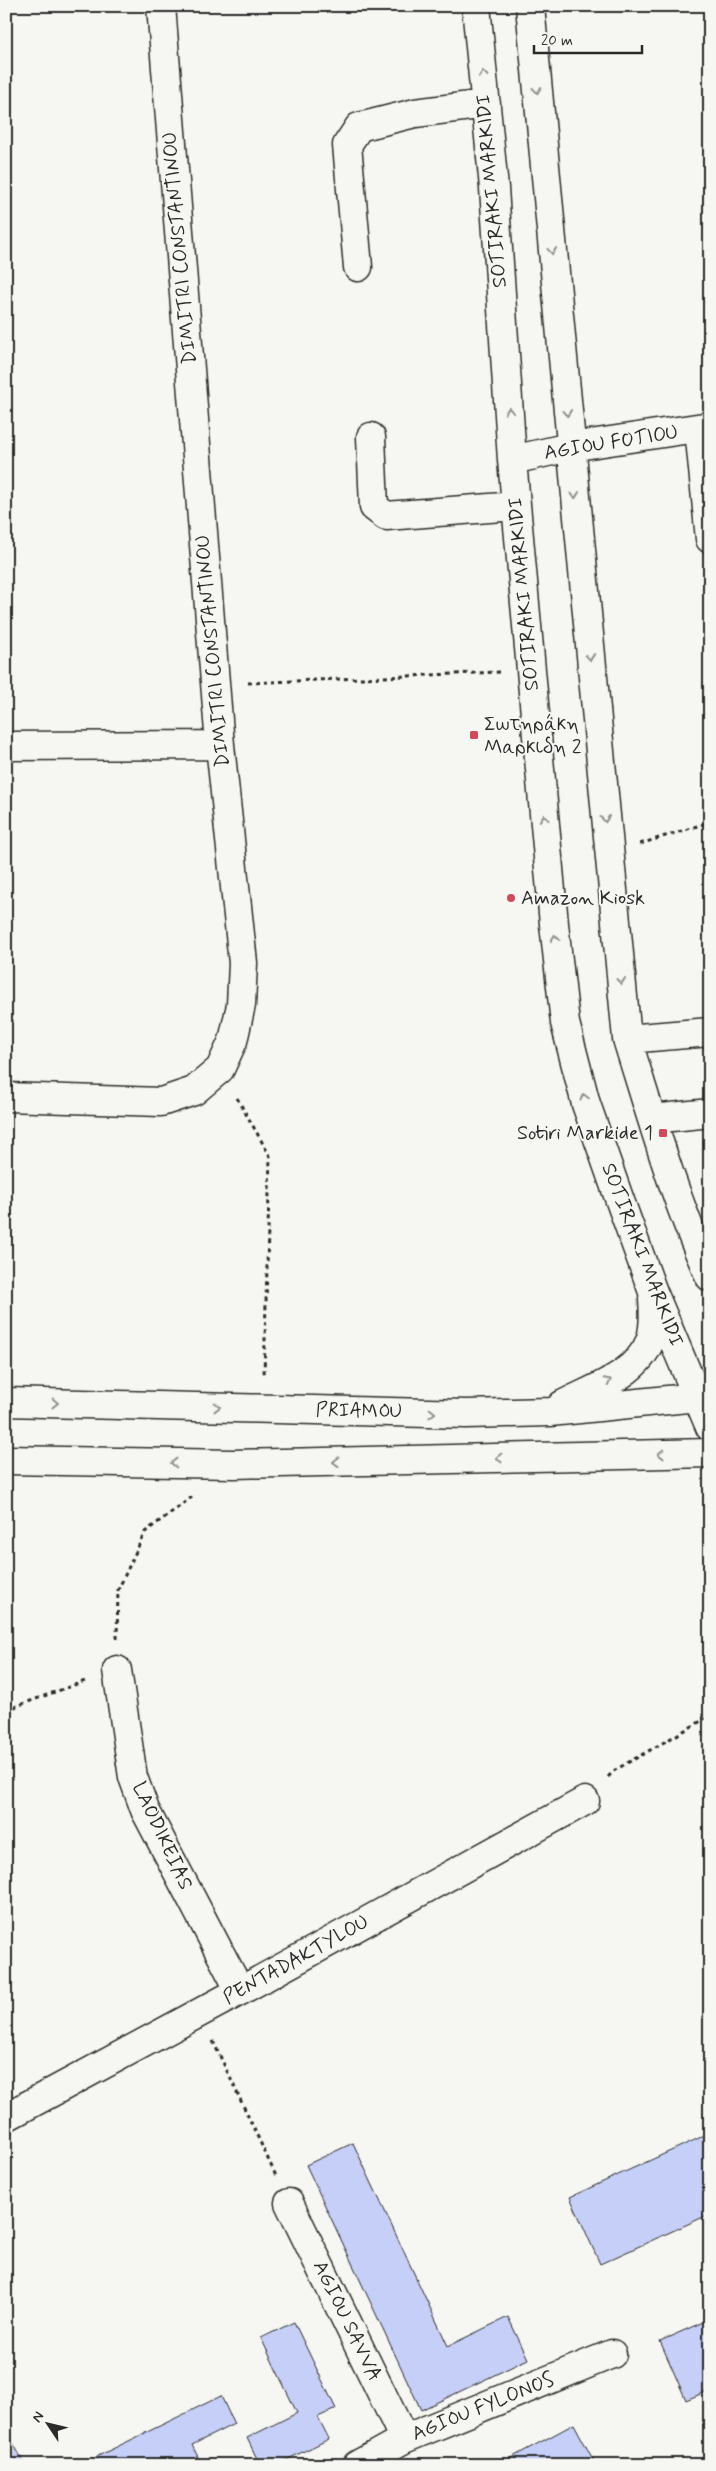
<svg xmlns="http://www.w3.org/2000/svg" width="716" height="2471" viewBox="0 0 716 2471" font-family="Mynerve,sans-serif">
<rect width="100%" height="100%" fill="#f6f6f2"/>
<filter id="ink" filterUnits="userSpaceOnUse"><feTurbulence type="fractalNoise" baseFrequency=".02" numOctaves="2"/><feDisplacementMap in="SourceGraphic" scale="10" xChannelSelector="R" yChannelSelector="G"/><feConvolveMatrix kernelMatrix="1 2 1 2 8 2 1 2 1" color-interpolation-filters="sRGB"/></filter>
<g filter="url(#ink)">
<path fill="#c5cff7" stroke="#2b2b2b" d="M710 2133V2214L600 2264 570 2197Z
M353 2143 448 2346 508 2317 528 2359 421 2410 306 2165Z
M710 2319V2390L686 2400 660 2341Z
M294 2322 336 2409 318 2417 329 2439 276 2465H260L247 2438 297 2413 261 2338Z
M221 2396 234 2424 192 2445 202 2465H100L96 2457Z
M574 2424 596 2465H498Z
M6 2431 25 2464 24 2465H6Z"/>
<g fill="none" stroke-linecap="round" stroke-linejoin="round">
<g stroke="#2b2b2b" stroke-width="31">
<path id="minor" d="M476 6 494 188 512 460 554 924 565 1023 586 1104 619 1198 653 1292 710 1427
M530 6 627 1039C652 1119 675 1201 710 1277
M358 267 347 145 359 127 415 113 486 104
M699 429 710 539
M371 437 374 507 386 516 516 506
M512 460 570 447 710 426
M6 746 220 745
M627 1039 710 1032
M6 1097 161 1102 194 1091 220 1069 233 1041 241 1005 243 963 220 745 161 6
M652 1119 710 1113
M6 1402 466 1414 550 1412 697 1397 710 1393
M562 1405C592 1389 637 1375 650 1341 655 1328 654 1312 653 1299
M6 1460 234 1464 710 1453
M117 1670 133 1777 145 1810 240 1991
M6 2117 240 1991 585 1801
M289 2203 404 2439
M357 2465 404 2439 612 2354"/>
</g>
<path stroke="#2b2b2b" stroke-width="3" stroke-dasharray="4 4" stroke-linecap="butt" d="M248 683 499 672
M640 844 710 822
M237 1098 270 1156 264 1376
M117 1639 118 1590 145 1532 192 1497
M6 1710 85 1681
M608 1777 615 1770 710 1716
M213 2041 276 2176"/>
<use href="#minor" stroke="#f6f6f2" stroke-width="28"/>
</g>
<defs><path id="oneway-chevron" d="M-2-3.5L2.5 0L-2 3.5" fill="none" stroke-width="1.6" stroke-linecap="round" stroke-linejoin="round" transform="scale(1.25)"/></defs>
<g stroke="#90908e">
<use href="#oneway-chevron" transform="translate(483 74) rotate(-96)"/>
<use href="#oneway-chevron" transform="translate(537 90) rotate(85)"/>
<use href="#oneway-chevron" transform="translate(552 251) rotate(85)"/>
<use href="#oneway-chevron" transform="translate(509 411) rotate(-94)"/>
<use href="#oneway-chevron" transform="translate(567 413) rotate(85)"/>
<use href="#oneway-chevron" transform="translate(575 495) rotate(84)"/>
<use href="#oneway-chevron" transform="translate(590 657) rotate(85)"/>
<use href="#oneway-chevron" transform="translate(544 818) rotate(-95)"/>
<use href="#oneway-chevron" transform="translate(605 819) rotate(85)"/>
<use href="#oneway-chevron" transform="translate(555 938) rotate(-97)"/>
<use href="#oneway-chevron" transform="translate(621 981) rotate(84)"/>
<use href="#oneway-chevron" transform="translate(584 1097) rotate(-105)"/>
<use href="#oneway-chevron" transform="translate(608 1381) rotate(-28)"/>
<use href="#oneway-chevron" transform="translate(55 1403) rotate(1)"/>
<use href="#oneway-chevron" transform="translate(217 1407) rotate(1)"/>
<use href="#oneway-chevron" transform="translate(432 1413) rotate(1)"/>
<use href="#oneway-chevron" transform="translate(661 1454) rotate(179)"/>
<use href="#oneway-chevron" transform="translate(499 1458) rotate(179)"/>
<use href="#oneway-chevron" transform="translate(336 1462) rotate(179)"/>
<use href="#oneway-chevron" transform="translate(174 1463) rotate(-179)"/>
</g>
</g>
<g fill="#d1495b" stroke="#f6f6f2" stroke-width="2">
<rect x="469" y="730" width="10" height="10" rx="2.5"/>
<circle cx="511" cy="898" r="5"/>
<rect x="658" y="1128" width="10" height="10" rx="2.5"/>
</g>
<g text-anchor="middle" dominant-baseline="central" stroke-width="4" stroke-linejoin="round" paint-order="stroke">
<g font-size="20" fill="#2b2b2b" stroke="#f6f6f2">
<text transform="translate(492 191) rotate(-95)">SOTIRAKI MARKIDI</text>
<text transform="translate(180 248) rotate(-95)">DIMITRI CONSTANTINOU</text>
<text transform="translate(611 443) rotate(-9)">AGIOU FOTIOU</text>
<text transform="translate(524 594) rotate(-95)">SOTIRAKI MARKIDI</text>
<text transform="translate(213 651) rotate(-95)">DIMITRI CONSTANTINOU</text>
<text transform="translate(642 1255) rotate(69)">SOTIRAKI MARKIDI</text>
<text transform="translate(359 1411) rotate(1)">PRIAMOU</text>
<text transform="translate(162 1836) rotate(65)">LAODIKEIAS</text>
<text transform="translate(296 1960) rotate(-29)">PENTADAKTYLOU</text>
<text transform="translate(347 2321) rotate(64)">AGIOU SAVVA</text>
<text transform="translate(483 2407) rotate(-22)">AGIOU FYLONOS</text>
</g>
<g font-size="20" fill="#2b2b2b" stroke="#f6f6f2" text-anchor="start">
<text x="484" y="724">Σωτηράκη<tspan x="484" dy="23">Μαρκιδη 2</tspan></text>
<text x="521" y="898">Amazon Kiosk</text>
<text x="653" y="1133" text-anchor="end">Sotiri Markide 1</text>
</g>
</g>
<rect width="716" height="2471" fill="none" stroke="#f6f6f2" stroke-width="25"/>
<rect x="12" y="12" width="691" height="2446" fill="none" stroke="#2b2b2b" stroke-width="2" filter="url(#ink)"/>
<g transform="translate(48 2424) rotate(305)" stroke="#f6f6f2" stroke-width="4" paint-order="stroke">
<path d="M0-4L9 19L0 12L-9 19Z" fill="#2b2b2b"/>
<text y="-8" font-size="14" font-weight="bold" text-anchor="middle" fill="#2b2b2b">N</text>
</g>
<path d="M534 45v8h108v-8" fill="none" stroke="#2b2b2b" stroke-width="2.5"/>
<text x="541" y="45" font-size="15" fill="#2b2b2b" stroke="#f6f6f2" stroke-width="4" paint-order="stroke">20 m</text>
</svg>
